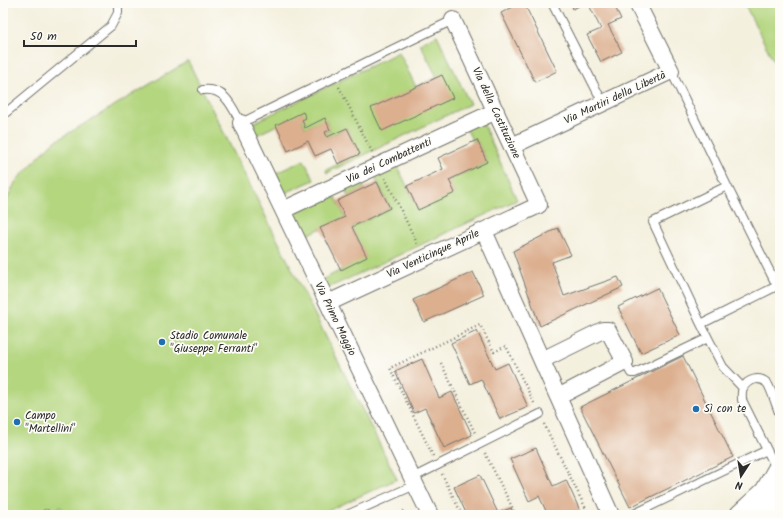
<svg xmlns="http://www.w3.org/2000/svg" width="783" height="518" viewBox="0 0 783 518" font-family="Kalam,sans-serif">
<rect width="100%" height="100%" fill="#fdfcf7"/>
<filter id="ink" filterUnits="userSpaceOnUse"><feTurbulence type="fractalNoise" baseFrequency=".025" numOctaves="2"/><feDisplacementMap in="SourceGraphic" scale="8" xChannelSelector="R" yChannelSelector="G"/><feConvolveMatrix kernelMatrix="1 2 1 2 8 2 1 2 1" color-interpolation-filters="sRGB"/></filter>
<filter id="wash" filterUnits="userSpaceOnUse"><feTurbulence type="fractalNoise" baseFrequency=".012" numOctaves="4" result="noise"/><feDisplacementMap in="SourceGraphic" scale="16" xChannelSelector="R" yChannelSelector="G"/><feGaussianBlur stdDeviation="0.9" result="paint"/><feColorMatrix in="noise" values="0 0 0 0 0 0 0 0 0 0 0 0 0 0 0 0 0 1.4 0 .05"/><feComposite in="paint" operator="in"/></filter>
<g filter="url(#wash)">
<rect width="100%" height="100%" fill="#f4f0de"/>
<path fill="#b4d67f" stroke="#708055" d="M744 3H780V72H779Z
M437 35 470 104 327 173 326 170 359 154 347 128 327 137 325 132 330 130 325 119 305 128 302 120 303 113 252 137 249 130 251 124 399 52 416 87 437 77 420 44Z
M188 61 397 479 319 515H65L61 507 43 515H3V208L16 181 51 144Z
M482 121 517 200 326 289 322 280 341 270 352 227 390 208 372 171 395 161 418 209 449 180 487 162 477 141 473 142 466 128Z
M304 160 314 180 285 193H282L272 175Z
M359 178 364 188 348 196 343 186Z
M333 192 345 217 303 237 292 214Z"/>
<g id="blocks">
<path fill="#dcaf8f" d="M521 3H524L557 71 535 82 501 13Z
M571 3H585L573 9Z
M588 3H613L621 19 608 25 622 52 601 62 587 35 601 29Z
M442 75 453 98 382 131 371 108Z
M303 112 306 118 302 120 305 128 325 118 330 130 325 132 327 137 347 128 360 154 338 164 331 149 315 156 308 141 288 151 276 125Z
M477 140 487 162 449 180 455 193 418 210 407 186 443 169 438 158Z
M377 182 390 208 352 227 367 257 341 270 320 228 345 217 337 201Z
M558 228 571 255 552 262 564 296 618 277 623 287 540 326 513 251Z
M473 272 484 295 424 322 413 300Z
M657 288 680 335 641 353 618 307Z
M477 331 495 369 508 363 528 407 500 419 481 379 470 384 451 343Z
M683 356 733 457 630 507 580 407Z
M422 359 439 398 452 392 472 435 444 448 425 408 414 413 395 371Z
M536 448 553 486 566 480 582 515H548L539 496 529 501 510 459Z
M480 475 498 513 511 508 514 515H467L454 487Z"/>
</g>
</g>
<g filter="url(#ink)">
<use href="#blocks" fill-opacity="0" stroke="#71706a" stroke-width="1"/>
<g fill="none" stroke-linecap="round" stroke-linejoin="round">
<g stroke="#71706a" stroke-width="10">
<path id="service" d="M552 3 603 103
M671 71 727 186
M203 90C225 87 232 107 241 123L453 20
M3 115 111 26 118 13V3
M701 324 653 222 727 186 777 286 701 324 708 338
M625 362 631 373H635L708 338 723 367 743 388
M777 470 742 400C742 396 741 392 743 388 748 379 759 376 767 383 771 388 777 408 780 415
M412 478 540 414
M46 514 47 515
M347 515 415 485
M632 515 767 450"/>
</g>
<g stroke="#71706a" stroke-width="18">
<path id="minor" d="M241 123 430 515
M512 146 671 71 637 3
M283 210 496 111
M484 231 558 397 625 362 608 330H603L542 360
M328 303 539 205 453 20
M558 397 611 515"/>
</g>
<g stroke="#71706a" stroke-width="24">
<path id="secondary" d="M741 515 766 492
M775 515 770 508 766 492 778 471 780 469"/>
</g>
<path stroke="#71706a" stroke-width="2.5" stroke-dasharray="1 3" stroke-linecap="butt" d="M339 87 372 152
M385 178 418 245
M441 363 476 435
M544 424 589 515
M485 453 516 515
M433 456 390 368 480 325 494 352 506 346 535 405
M442 474 462 515
M396 515 406 510"/>
<use href="#service" stroke="#fff" stroke-width="8"/>
<use href="#minor" stroke="#fff" stroke-width="16"/>
<use href="#secondary" stroke="#fff" stroke-width="22"/>
</g>
</g>
<g fill="#1f6fb2" stroke="#fdfcf7" stroke-width="1.5">
<circle cx="162" cy="342" r="4"/>
<circle cx="696" cy="409" r="4"/>
<circle cx="17" cy="422" r="4"/>
</g>
<g text-anchor="middle" dominant-baseline="central" stroke-width="3.5" stroke-linejoin="round" paint-order="stroke">
<g font-size="11" fill="#2b2b2b" stroke="#fdfcf7">
<text transform="translate(615 98) rotate(-25)">Via Martiri della Libertà</text>
<text transform="translate(496 113) rotate(65)">Via della Costituzione</text>
<text transform="translate(389 161) rotate(-25)">Via dei Combattenti</text>
<text transform="translate(433 254) rotate(-25)">Via Venticinque Aprile</text>
<text transform="translate(335 319) rotate(64)">Via Primo Maggio</text>
</g>
<g font-size="11" fill="#2b2b2b" stroke="#fdfcf7" text-anchor="start">
<text x="170" y="336">Stadio Comunale<tspan x="170" dy="13">"Giuseppe Ferranti"</tspan></text>
<text x="704" y="409">Sì con te</text>
<text x="25" y="416">Campo<tspan x="25" dy="13">"Martellini"</tspan></text>
</g>
</g>
<rect width="783" height="518" fill="none" stroke="#fdfcf7" stroke-width="16"/>
<g transform="translate(741 476) rotate(192)" stroke="#fdfcf7" stroke-width="3" paint-order="stroke">
<path d="M0-3L7 15L0 10L-7 15Z" fill="#2b2b2b"/>
<text y="-6" font-size="11" font-weight="bold" text-anchor="middle" fill="#2b2b2b">N</text>
</g>
<path d="M24 40v6h112v-6" fill="none" stroke="#2b2b2b" stroke-width="2"/>
<text x="30" y="40" font-size="12" fill="#2b2b2b" stroke="#fdfcf7" stroke-width="3" paint-order="stroke">50 m</text>
</svg>
